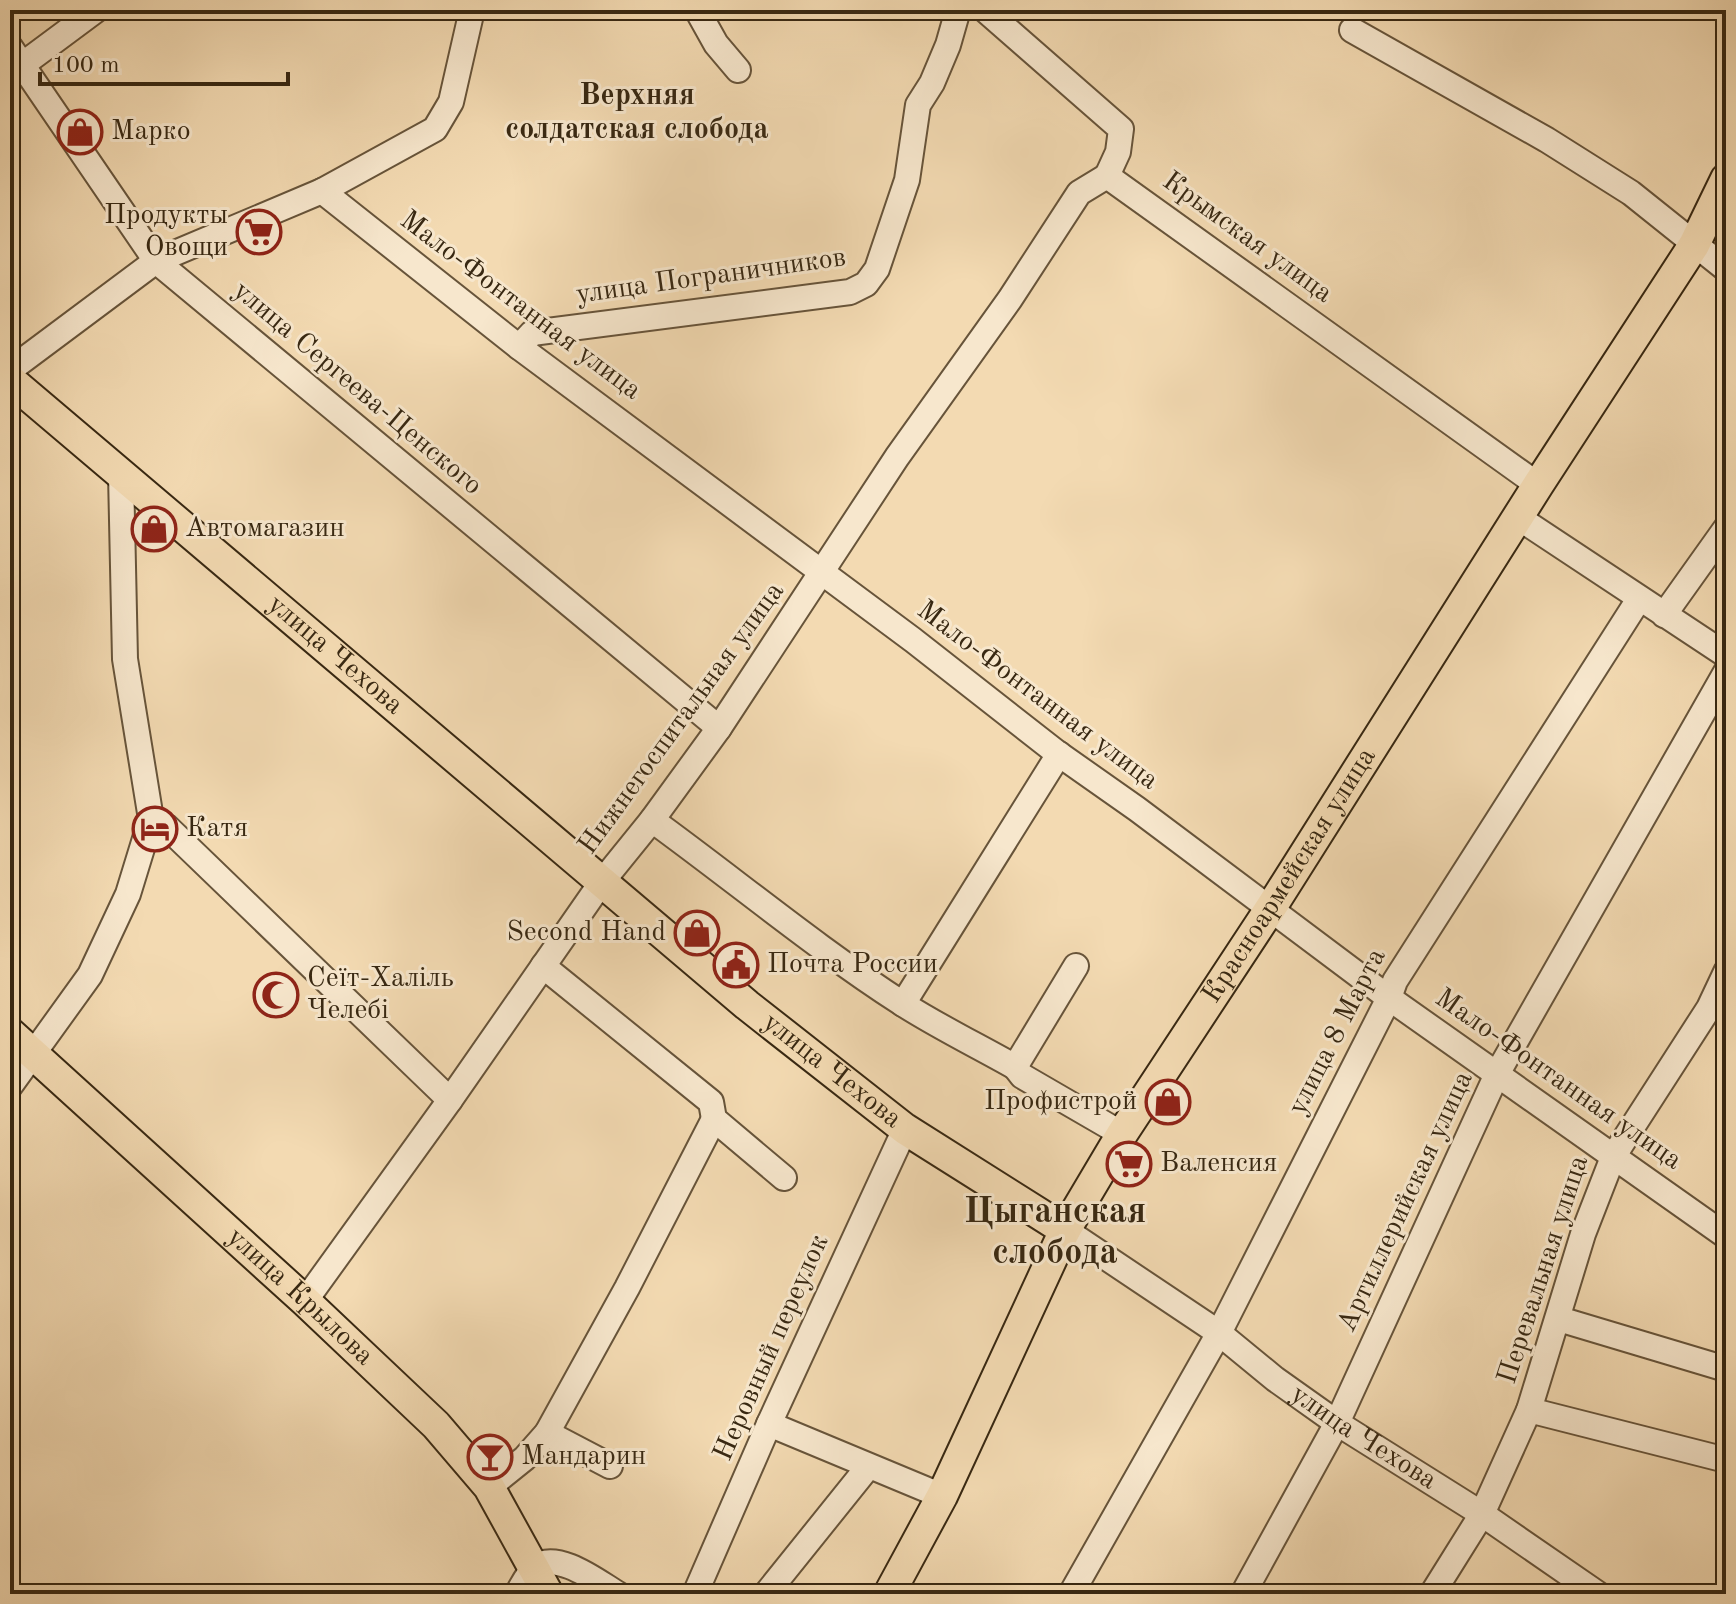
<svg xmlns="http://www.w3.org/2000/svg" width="1736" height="1604" viewBox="0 0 1736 1604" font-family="'Old Standard TT',serif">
<rect width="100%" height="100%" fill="#f3dab2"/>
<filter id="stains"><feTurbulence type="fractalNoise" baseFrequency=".0025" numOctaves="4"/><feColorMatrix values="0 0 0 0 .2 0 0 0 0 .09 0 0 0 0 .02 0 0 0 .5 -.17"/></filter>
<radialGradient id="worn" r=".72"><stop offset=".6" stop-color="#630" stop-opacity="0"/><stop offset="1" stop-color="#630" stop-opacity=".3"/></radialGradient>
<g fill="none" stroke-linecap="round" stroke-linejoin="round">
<g stroke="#67543a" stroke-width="28">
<g id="minor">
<path d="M697 10 716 44 738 70"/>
<path d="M985 10 1121 129 1118 152 1107 176"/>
<path d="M1352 30 1547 140 1631 193 1726 269"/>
<path d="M10 47 156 261 719 728"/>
<path d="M22 65 96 10"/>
<path d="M1107 176 1538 485"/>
<path d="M322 191 519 347 913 640 1056 752 1137 809 1389 998 1726 1236"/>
<path d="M519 347 532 333 850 292 866 284 877 269 907 180 918 105 932 83 948 45 958 10"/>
<path d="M10 370 156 261 322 191 435 129 451 102 472 10"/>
<path d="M1519 518 1726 655"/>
<path d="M1664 615 1726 528"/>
<path d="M151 819 167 827 450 1100"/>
<path d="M652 820C736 881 816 948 903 1004 939 1027 978 1046 1015 1067L1022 1076 1122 1134"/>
<path d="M543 966 711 1102 714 1119 784 1178"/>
<path d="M903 1004 1059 754"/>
<path d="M1015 1067 1076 966"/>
<path d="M10 1086 90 975 128 894 151 819 125 659 121 474"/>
<path id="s1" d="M1065 1230 1219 1333 1275 1379 1337 1423 1482 1514 1598 1594"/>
<path d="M305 1301 450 1100 601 883 652 820 719 728 897 457 1010 299 1079 193 1107 176"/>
<path d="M1559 1319 1726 1369"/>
<path d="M1529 1410 1726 1460"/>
<path d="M769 1424 942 1496"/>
<path d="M547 1433 610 1466"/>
<path d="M489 1487 525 1458 547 1433 627 1288 714 1119"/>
<path d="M517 1594C522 1586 528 1573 535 1567 558 1550 599 1583 618 1594"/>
<path d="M695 1594 769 1424 905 1129"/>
<path d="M766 1594 868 1467"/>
<path d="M1071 1594 1219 1333 1389 998 1395 981 1639 599"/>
<path d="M1243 1594 1337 1423 1497 1074 1726 672"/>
<path d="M1432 1594 1482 1514 1529 1410 1583 1234 1613 1157 1709 1008 1726 972"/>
</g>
</g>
<g stroke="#382812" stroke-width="34">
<g id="major">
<path id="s2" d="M10 380 747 1005 905 1129 1065 1230"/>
<path id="s3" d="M10 1033 305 1301 436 1425 489 1487 548 1594"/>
<path id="s4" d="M889 1594 942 1496 1065 1230 1122 1134 1270 909 1538 485 1694 245 1726 179"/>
</g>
</g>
<use href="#minor" stroke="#f7e7cd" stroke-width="24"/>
<use href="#major" stroke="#f3dab2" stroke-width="30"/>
</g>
<defs>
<g id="shop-ring" transform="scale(2.3)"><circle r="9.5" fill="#f7e7cd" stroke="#8f2418" stroke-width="1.5"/><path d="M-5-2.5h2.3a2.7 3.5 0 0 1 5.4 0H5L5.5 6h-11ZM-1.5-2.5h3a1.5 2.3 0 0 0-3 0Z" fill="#8f2418"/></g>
<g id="supermarket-ring" transform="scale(2.3)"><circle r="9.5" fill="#f7e7cd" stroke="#8f2418" stroke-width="1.5"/><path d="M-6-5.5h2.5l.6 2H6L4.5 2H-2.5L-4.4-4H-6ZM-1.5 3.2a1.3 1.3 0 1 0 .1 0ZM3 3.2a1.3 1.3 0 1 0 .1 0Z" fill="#8f2418"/></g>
<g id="hotel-ring" transform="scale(2.3)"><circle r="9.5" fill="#f7e7cd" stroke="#8f2418" stroke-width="1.5"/><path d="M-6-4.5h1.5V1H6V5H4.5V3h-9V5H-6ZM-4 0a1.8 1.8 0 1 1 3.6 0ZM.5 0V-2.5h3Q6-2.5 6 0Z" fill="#8f2418"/></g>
<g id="civic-ring" transform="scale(2.3)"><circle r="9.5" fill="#f7e7cd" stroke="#8f2418" stroke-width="1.5"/><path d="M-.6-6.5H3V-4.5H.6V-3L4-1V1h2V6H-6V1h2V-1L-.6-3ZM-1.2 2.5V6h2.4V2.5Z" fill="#8f2418"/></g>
<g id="mosque-ring" transform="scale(2.3)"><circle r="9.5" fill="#f7e7cd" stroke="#8f2418" stroke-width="1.5"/><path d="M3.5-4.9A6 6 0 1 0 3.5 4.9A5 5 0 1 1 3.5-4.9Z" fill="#8f2418"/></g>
<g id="bar-ring" transform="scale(2.3)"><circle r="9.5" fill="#f7e7cd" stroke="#8f2418" stroke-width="1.5"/><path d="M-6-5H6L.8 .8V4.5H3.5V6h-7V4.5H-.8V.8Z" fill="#8f2418"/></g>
</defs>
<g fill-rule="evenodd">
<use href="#shop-ring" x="80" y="132"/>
<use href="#supermarket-ring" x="259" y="232"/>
<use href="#shop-ring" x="154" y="529"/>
<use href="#hotel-ring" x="155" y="829"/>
<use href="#shop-ring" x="697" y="933"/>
<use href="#civic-ring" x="736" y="965"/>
<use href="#mosque-ring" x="276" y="995"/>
<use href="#shop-ring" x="1168" y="1102"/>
<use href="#supermarket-ring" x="1129" y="1164"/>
<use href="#bar-ring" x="490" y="1457"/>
</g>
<g text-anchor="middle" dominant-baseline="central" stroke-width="6" stroke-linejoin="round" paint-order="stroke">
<g font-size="28" fill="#382812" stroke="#f7e7cd" text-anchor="start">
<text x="111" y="132">Марко</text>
<text x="228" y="216" text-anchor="end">Продукты<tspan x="228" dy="32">Овощи</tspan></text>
<text x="185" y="529">Автомагазин</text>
<text x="186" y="829">Катя</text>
<text x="666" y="933" text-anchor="end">Second Hand</text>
<text x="767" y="965">Почта России</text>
<text x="307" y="979">Сеїт-Халіль<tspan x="307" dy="32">Челебі</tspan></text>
<text x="1137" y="1102" text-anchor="end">Профистрой</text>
<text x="1160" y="1164">Валенсия</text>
<text x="521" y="1457">Мандарин</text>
</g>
<g font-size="28" fill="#382812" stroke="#f7e7cd">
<text transform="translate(1247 238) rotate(36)">Крымская улица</text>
<text transform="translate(711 277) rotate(-8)">улица Пограничников</text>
<text transform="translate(520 306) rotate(37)">Мало-Фонтанная улица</text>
<text transform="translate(357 389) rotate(40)">улица Сергеева-Ценского</text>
<text stroke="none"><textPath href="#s2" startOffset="426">улица Чехова</textPath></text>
<text transform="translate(1037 696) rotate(37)">Мало-Фонтанная улица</text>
<text transform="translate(682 719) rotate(-54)">Нижнегоспитальная улица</text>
<text stroke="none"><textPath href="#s4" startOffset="824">Красноармейская улица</textPath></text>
<text transform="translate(1338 1032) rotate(-63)">улица 8 Марта</text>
<text stroke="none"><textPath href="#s2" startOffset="1074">улица Чехова</textPath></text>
<text transform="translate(1558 1080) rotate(35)">Мало-Фонтанная улица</text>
<text transform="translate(1406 1202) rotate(-65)">Артиллерийская улица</text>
<text transform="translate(1544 1270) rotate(-72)">Перевальная улица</text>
<text stroke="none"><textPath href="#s3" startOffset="392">улица Крылова</textPath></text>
<text transform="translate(772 1348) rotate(-66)">Неровный переулок</text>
<text stroke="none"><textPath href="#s1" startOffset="364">улица Чехова</textPath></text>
</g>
<g font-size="30" font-weight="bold" fill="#382812" stroke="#f7e7cd">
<text x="637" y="96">Верхняя<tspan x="637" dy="34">солдатская слобода</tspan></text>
</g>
<g font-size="36" font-weight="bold" fill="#382812" stroke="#f7e7cd">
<text x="1055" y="1213">Цыганская<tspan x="1055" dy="41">слобода</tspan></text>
</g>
</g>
<rect width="1736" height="1604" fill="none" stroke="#f3dab2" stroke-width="40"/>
<rect x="12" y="12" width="1712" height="1580" fill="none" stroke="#382812" stroke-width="4"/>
<rect x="20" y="20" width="1696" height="1564" fill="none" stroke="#382812" stroke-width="2"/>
<path d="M40 72v12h248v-12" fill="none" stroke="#382812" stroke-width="4"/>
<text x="52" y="72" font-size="24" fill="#382812" stroke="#f7e7cd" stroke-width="6" paint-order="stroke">100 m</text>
<rect width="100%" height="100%" filter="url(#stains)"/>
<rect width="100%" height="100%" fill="url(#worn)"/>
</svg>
